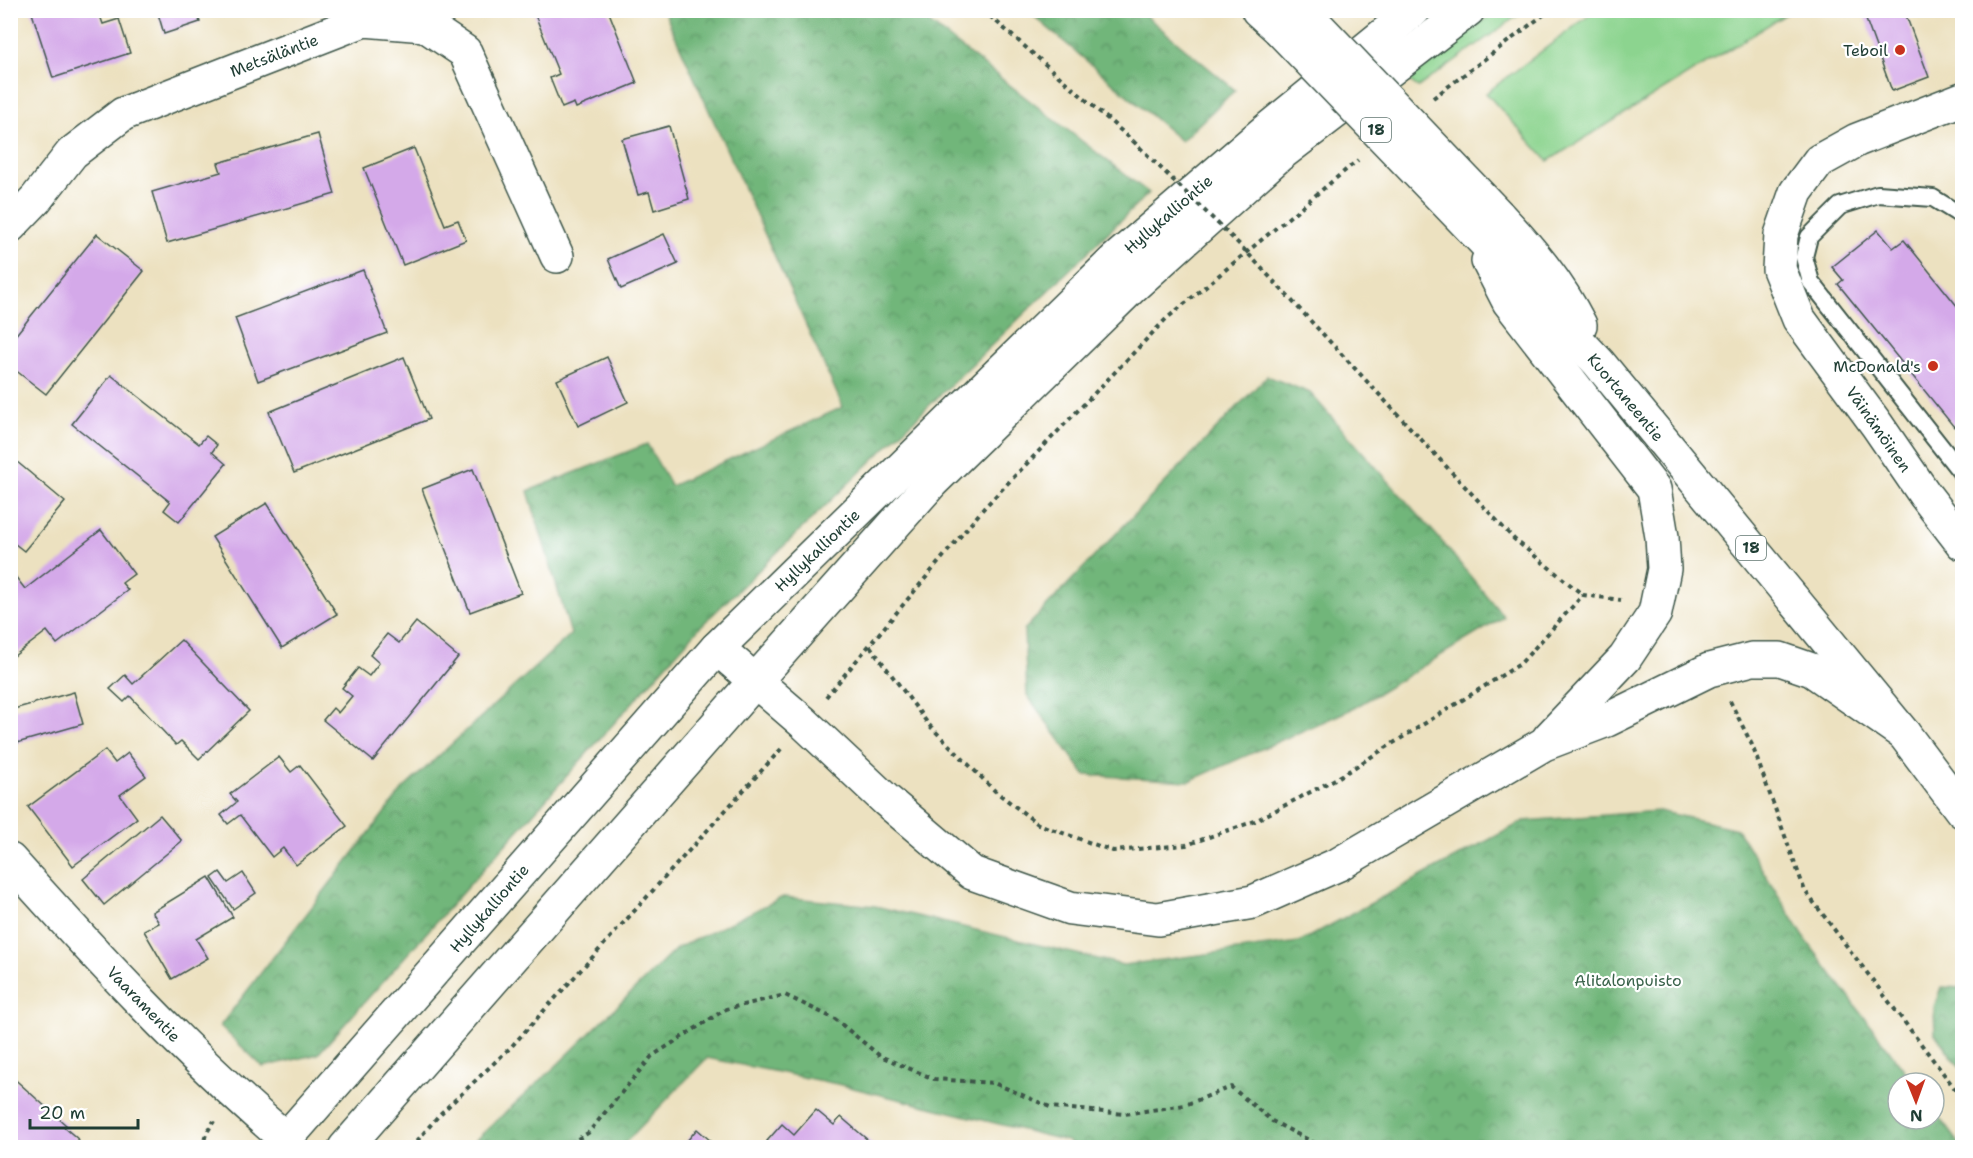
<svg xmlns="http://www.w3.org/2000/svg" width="1973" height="1158" font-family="'Shantell Sans',sans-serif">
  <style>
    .grass { fill: #8cd48f; stroke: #568862; stroke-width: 1.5 }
    .forest { fill: url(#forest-crowns); stroke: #487a57; stroke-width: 1.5 }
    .building { fill: #d4a9e9 }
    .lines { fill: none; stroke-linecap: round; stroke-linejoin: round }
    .lane-casing { stroke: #3e5649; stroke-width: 20 }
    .street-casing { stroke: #3e5649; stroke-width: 36 }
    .secondary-casing { stroke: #3e5649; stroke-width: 36 }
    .highway-casing { stroke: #3e5649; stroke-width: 36 }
    .path { stroke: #3e5649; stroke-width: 4; stroke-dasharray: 4.5 4.5; stroke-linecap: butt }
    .lane { stroke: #fff; stroke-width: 16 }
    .street { stroke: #fff; stroke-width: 33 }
    .secondary { stroke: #fff; stroke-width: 33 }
    .highway { stroke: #fff; stroke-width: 33 }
    .highway-bridge-casing { stroke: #3e5649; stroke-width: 36; stroke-linecap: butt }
    .path-bridge { stroke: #3e5649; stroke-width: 4; stroke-dasharray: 4.5 4.5; stroke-linecap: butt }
    .highway-bridge { stroke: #fff; stroke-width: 33 }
    .poi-dot { fill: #c8321e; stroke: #fff; stroke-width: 2 }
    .labels { text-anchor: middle; stroke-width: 4.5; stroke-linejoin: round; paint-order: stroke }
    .shield { fill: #fff; stroke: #627771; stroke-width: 1.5 }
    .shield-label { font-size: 15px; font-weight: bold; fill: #1f3d34 }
    .poi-label { font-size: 16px; fill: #1f3d34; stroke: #fff; text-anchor: end }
    .street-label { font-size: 16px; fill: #1f3d34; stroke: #fff }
    .park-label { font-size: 16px; fill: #3a634b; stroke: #fff }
  </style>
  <defs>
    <pattern id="forest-crowns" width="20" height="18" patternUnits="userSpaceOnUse" patternTransform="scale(1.5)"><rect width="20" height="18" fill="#71b67a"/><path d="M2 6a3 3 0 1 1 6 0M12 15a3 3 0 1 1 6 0" fill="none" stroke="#5c9565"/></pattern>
  </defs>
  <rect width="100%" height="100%" fill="#fff"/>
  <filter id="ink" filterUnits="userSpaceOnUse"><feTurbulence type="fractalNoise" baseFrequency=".0167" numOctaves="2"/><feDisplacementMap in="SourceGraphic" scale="12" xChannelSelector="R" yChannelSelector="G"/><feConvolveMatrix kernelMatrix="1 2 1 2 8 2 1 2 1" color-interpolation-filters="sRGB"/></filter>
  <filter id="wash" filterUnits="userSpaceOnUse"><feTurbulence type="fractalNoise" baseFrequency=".008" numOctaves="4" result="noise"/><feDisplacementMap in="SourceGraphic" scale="24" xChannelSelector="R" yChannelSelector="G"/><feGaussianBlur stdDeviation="1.35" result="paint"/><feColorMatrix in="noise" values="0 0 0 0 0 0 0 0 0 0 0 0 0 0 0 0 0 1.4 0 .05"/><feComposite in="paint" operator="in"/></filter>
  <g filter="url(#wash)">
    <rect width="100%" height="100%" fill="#ece1c0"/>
    <g class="grass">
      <polygon points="1496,11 1524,11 1418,87 1408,80"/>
      <polygon points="1595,11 1595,10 1791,11 1548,161 1486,93"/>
    </g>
    <g class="forest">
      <polygon points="664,11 914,11 1149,193 701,626 318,1054 263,1067 220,1026 403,789 571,634 528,491 647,444 671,486 843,407"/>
      <polygon points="1028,11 1140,11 1235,90 1181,141"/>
      <polygon points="1267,376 1310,393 1438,537 1504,617 1354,708 1189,781 1085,775 1027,695 1024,630"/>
      <polygon points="1659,811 1737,829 1806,940 1914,1083 1898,1083 1898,1119 1934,1119 1934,1109 1962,1147 1075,1147 1067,1141 837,1084 707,1058 621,1147 468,1147 557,1065 677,948 783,897 875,906 1123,965 1299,942 1524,821"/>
      <polygon points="1941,987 1962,988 1962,1070 1935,1034 1934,1007"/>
    </g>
    <g id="blocks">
      <g class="building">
        <polygon points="31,10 98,10 103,24 119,19 130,53 53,78"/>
        <polygon points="157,10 196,10 200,22 164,34"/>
        <polygon points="533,10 608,10 637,83 576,108 574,103 562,108 550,78 559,74"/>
        <polygon points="1883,10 1904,10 1929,77 1892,91 1865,17"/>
        <polygon points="669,126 689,199 654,210 649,192 638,195 622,139"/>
        <polygon points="318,134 335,194 167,243 152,192 221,172 218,163"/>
        <polygon points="414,148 445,225 458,220 466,240 403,265 364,168"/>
        <polygon points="1878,230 1893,248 1904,240 1962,312 1962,419 1954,427 1838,284 1843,280 1832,267"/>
        <polygon points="97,234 144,271 46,394 10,366 10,342"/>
        <polygon points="664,234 678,264 621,289 608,259"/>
        <polygon points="363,270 387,333 258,381 235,318"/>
        <polygon points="404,357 429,419 294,473 269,412"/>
        <polygon points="607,357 628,402 578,426 557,380"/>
        <polygon points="111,375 199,444 206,436 217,445 212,452 226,464 179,522 164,510 170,502 72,424"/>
        <polygon points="10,456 65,502 24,551 10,540"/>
        <polygon points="473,469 521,593 470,612 422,489"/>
        <polygon points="267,503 337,614 282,648 212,537"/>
        <polygon points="101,530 134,574 122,583 128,590 57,644 47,631 10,659 10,580 15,576 25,589"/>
        <polygon points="416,622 458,657 373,761 323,720 333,708 338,713 352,696 342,688 358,668 369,676 379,663 370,655 387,634 399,643"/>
        <polygon points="181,640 249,711 199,759 181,741 176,745 130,696 124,702 110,689 125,675 133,684"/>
        <polygon points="74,692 83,724 10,745 10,710"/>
        <polygon points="105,750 115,763 128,753 146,776 120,795 137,818 73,866 28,807"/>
        <polygon points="279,757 291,772 300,765 347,826 296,865 283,848 272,857 240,815 228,824 221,815 237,802 230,794"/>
        <polygon points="160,815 182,841 104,905 83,879"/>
        <polygon points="220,872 228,883 243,873 256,893 233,909 212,878"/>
        <polygon points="209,877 233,917 196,939 208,958 172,979 144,931 159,923 152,912"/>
        <polygon points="10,1075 66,1125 64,1127 79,1140 71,1148 10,1148"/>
        <polygon points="816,1110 834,1125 841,1117 877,1148 774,1148 767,1141 782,1124 794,1135"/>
        <polygon points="697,1129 719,1148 681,1148"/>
      </g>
    </g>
  </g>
  <g filter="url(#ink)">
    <use href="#blocks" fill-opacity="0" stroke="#3e5649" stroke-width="1.5"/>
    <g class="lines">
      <g class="lane-casing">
        <polyline id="lane" points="1960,471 1811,282 1804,257 1809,237 1840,206 1878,194 1933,198 1962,216"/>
      </g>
      <g class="street-casing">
        <g id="street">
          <polyline points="1962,99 1857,140 1819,161 1796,192 1781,235 1779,269 1799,319 1877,425 1925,495 1962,543"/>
          <polyline points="10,226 36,199 72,153 123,114 364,20 425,25 465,52 557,256"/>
          <path d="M10 860C98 958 186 1054 286 1139"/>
        </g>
      </g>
      <g class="secondary-casing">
        <g id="secondary">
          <polyline points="278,1148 717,648 1115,260 1263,133 1414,10"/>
          <polyline points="345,1148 755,681 932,482 1132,287 1278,156 1468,10"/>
        </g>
      </g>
      <g class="highway-casing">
        <g id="highway">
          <polyline points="1258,10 1279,29"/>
          <path d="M1498 215C1531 250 1558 282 1580 325"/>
          <polyline points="1474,231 1598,362 1904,734 1962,811"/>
          <polyline points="1488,261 1509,302 1654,489 1662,537 1664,569 1655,613 1625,658 1549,738"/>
          <polyline points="717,648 804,723 886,800 972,873 1070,908 1158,919 1253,902 1339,864 1544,744 1607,720 1709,670 1752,659 1780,659 1812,670 1904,734"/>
        </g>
      </g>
      <g class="path">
        <polyline points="983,10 1133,141"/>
        <polyline points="1433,98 1550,10"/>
        <polyline points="1347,360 1514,539 1583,595 1621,600"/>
        <polyline points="870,646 929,725 995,791 1038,824 1113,851 1186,845 1255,821 1339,777 1520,664 1583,595"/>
        <polyline points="826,697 984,508 1166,319 1358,160"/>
        <polyline points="1730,701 1752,745 1805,891 1962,1098"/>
        <polyline points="202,1148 206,1134 214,1121"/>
        <polyline points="411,1148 439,1115 511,1047 782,748"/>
        <polyline points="562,1148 588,1133 652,1056 726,1009 785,995 835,1019 880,1056 934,1079 994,1083 1050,1107 1125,1114 1185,1105 1231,1087 1272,1121 1324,1148"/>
      </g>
      <use href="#lane" class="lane"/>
      <use href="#street" class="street"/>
      <use href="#secondary" class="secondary"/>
      <use href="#highway" class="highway"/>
      <g class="highway-bridge-casing">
        <g id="highway-bridge">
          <polyline points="1302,10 1498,215"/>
          <polyline points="1279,29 1474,231"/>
        </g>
      </g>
      <polyline class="path-bridge" points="1133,141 1240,245 1347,360"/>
      <use href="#highway-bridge" class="highway-bridge"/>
    </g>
  </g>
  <g class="poi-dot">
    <circle cx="1900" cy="50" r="6"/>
    <circle cx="1933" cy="366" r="6"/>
  </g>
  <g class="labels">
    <g class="shield">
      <rect x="1361" y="118" width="30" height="24" rx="4.5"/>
      <rect x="1736" y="536" width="30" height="24" rx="4.5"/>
    </g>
    <g class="shield-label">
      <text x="1376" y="135">18</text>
      <text x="1751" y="553">18</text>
    </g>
    <g class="poi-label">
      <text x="1888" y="56">Teboil</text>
      <text x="1921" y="372">McDonald's</text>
    </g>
    <g class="street-label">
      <text transform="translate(274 55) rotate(-21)" y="6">Metsäläntie</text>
      <text transform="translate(1168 214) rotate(-41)" y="6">Hyllykalliontie</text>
      <text transform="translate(1626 397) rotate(50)" y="6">Kuortaneentie</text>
      <text transform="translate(1879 429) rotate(55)" y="6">Väinämöinen</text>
      <text transform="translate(817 550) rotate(-44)" y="6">Hyllykalliontie</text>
      <text transform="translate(489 908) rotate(-49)" y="6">Hyllykalliontie</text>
      <text transform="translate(144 1004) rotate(46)" y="6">Vaaramentie</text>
    </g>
    <g class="park-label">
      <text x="1628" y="986">Alitalonpuisto</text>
    </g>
  </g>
  <rect width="1973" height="1158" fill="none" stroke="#fff" stroke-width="36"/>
  <g transform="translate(1916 1101) rotate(179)"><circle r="28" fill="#ffffff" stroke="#a5b1ae" stroke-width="1.5"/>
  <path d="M0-4.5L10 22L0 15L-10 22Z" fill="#c8321e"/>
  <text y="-9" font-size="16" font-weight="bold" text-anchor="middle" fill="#1f3d34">N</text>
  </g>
  <path d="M30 1119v9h108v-9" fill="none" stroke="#1f3d34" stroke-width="3"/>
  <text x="39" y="1119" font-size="18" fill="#1f3d34" stroke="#ffffff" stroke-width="4.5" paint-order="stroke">20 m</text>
</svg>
